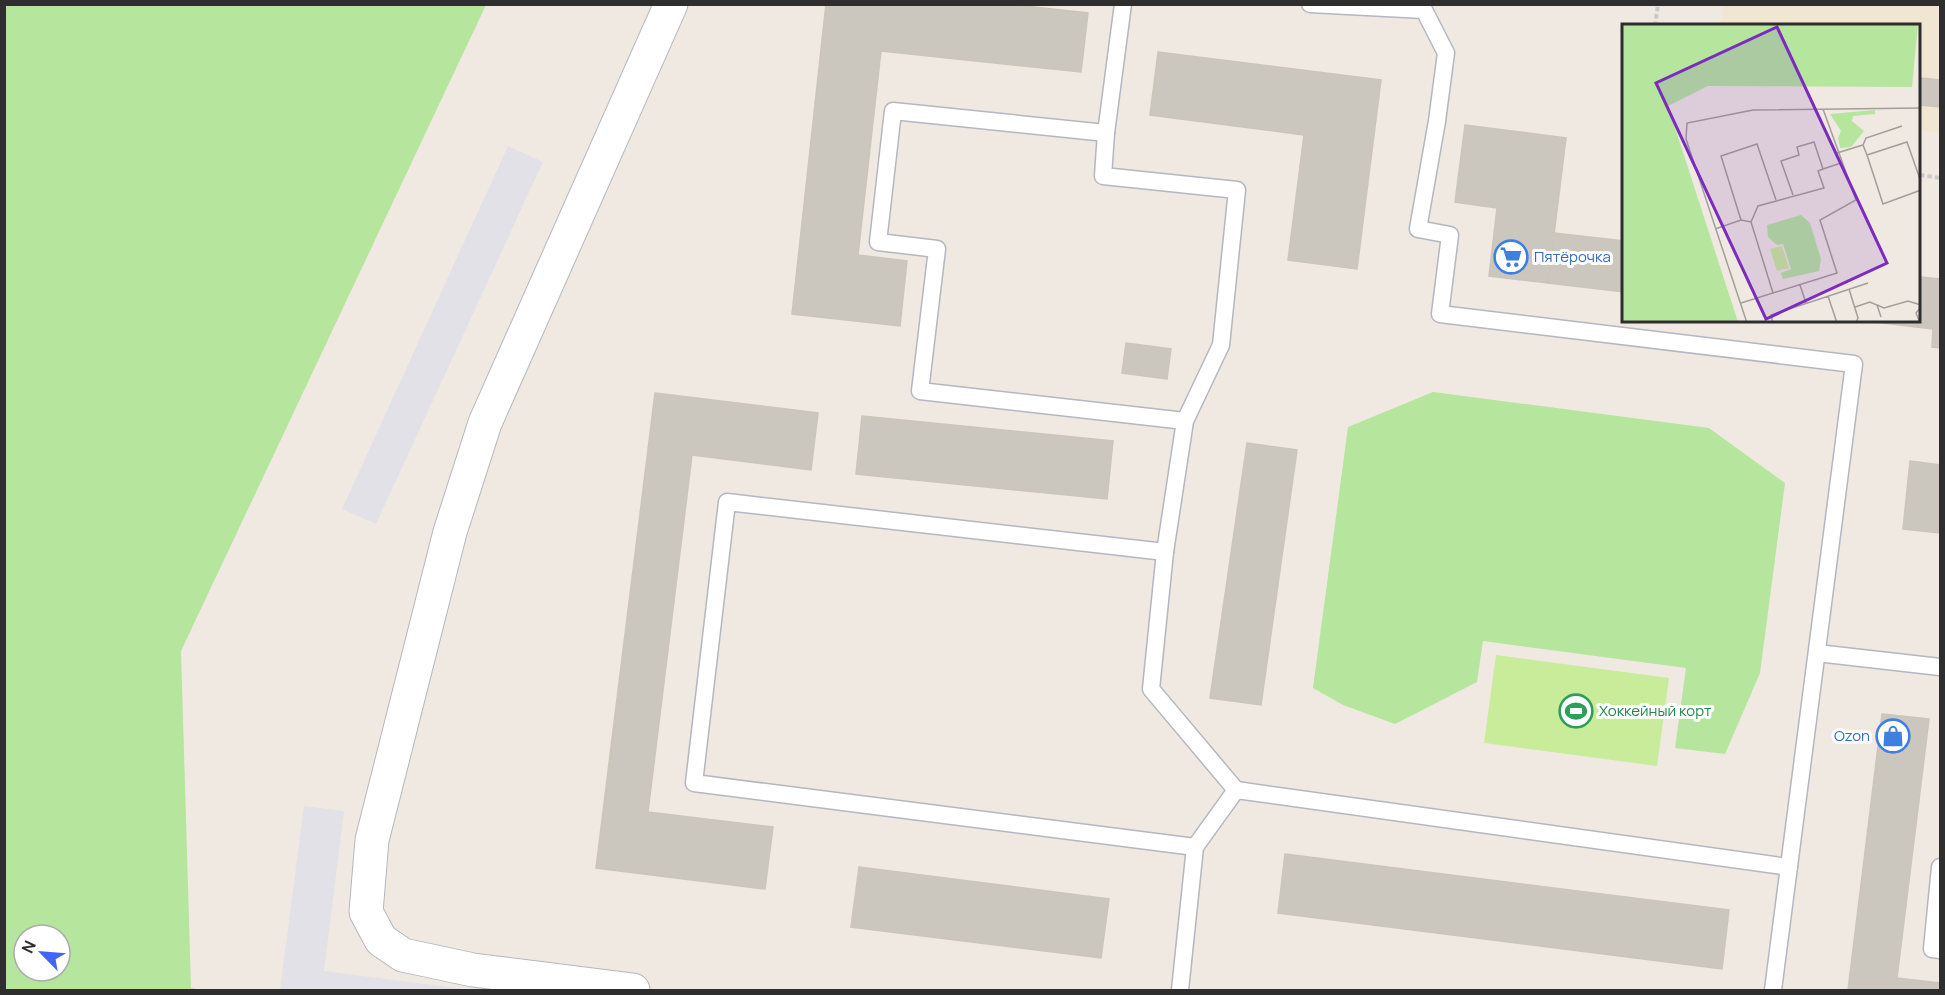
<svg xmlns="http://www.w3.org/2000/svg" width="1945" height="995" font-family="Manrope,sans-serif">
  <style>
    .industrial { fill: #e3e1e8 }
    .education { fill: #f0e6d1 }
    .green { fill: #b6e59e; fill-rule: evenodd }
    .pitch { fill: #c9ec9a }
    .building { fill: #cbc7bf; stroke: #cbc5ba; stroke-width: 1.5 }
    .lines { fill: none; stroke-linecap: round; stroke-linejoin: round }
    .lane-casing { stroke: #b4b7c1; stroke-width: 19 }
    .street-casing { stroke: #b4b7c1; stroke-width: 35 }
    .path { stroke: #c9c9c9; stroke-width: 4; stroke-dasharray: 4.5 3; stroke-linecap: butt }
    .lane { stroke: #fff; stroke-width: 16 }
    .street { stroke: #fff; stroke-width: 33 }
    .labels { text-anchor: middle; stroke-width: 6; stroke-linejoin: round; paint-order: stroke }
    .shop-label { font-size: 15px; fill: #366cbe; stroke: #fff; text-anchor: start }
    .leisure-label { font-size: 15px; fill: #27864d; stroke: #fff; text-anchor: start }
    .inset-road { fill: none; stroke: #a29e99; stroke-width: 1.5 }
    .view { fill: #7b2cbf; fill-opacity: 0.15; stroke: #7b2cbf; stroke-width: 3 }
    .inset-edge { fill: none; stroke: #2e2e2e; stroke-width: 3 }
  </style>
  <rect width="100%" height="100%" fill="#efe9e1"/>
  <g class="industrial">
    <polygon points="508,146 543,162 376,524 342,509"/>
    <polygon points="304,806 344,811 324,971 472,990 280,990"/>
  </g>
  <polygon class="education" points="1723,5 1940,5 1940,132 1920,130 1920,26 1721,26"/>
  <g class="green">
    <path d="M5 4 486 5 181 651 191 988 203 990H5ZM24 935H60V971H24Z"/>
    <polygon points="1433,392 1709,428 1785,483 1760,673 1725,754 1675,748 1686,668 1483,641 1477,682 1395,724 1343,705 1313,688 1348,427"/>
  </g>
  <polygon class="pitch" points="1496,655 1669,678 1657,766 1484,743"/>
  <g class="building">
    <polygon points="826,4 1007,4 1088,13 1081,72 881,51 858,255 907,261 900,326 792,314"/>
    <polygon points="1158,52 1381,80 1357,269 1288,260 1304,135 1150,115"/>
    <polygon points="1920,78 1940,80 1940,107 1920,105"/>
    <polygon points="1465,125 1566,138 1548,283 1489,276 1497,208 1455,202"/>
    <polygon points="1554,233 1624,241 1624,292 1548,283"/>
    <polygon points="1920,277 1940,279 1940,348 1932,347 1933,329 1866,321 1920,321"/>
    <polygon points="1126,343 1171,349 1167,379 1122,373"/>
    <polygon points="655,393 818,413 811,470 692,455 648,812 773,827 765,889 596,868"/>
    <polygon points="862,416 1113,441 1107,499 856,474"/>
    <polygon points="1247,443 1297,450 1261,705 1210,698"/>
    <polygon points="1910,461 1940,465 1940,533 1903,529"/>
    <polygon points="1882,714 1929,719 1897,978 1940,983 1940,990 1848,990"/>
    <polygon points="1285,854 1729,910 1722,969 1278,913"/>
    <polygon points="859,867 1109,899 1101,958 851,927"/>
  </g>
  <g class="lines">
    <g class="lane-casing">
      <g id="lane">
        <polyline points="1310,4 1424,10 1446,53 1437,121 1418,229 1450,235 1440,314 1854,364 1773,990"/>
        <polyline points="1106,133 1123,4"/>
        <polyline points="1165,552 727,502 694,783 1195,847"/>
        <polyline points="1817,653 1940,667"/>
        <polyline points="1236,790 1789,867"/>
        <polyline points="1940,867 1932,949 1940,950"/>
        <polyline points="1180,990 1195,847 1236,790 1151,689 1165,552 1185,421 1221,345 1237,190 1103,176 1106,133 893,111 878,242 937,249 920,391 1185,421"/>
      </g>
    </g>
    <g class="street-casing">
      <polyline id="street" points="633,990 473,970 403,955 381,940 366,912 372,840 450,532 485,423 671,4"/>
    </g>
    <g class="path">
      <polyline points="1655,26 1658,4"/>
      <polyline points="1920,175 1940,178"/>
    </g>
    <use href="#lane" class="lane"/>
    <use href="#street" class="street"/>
  </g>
  <defs>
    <g id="supermarket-ring" transform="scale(1.725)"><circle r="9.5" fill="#fff" stroke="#3f7fe0" stroke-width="1.5"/><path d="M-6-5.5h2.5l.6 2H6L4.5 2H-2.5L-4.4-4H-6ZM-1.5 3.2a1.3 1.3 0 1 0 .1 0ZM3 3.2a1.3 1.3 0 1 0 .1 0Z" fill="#3f7fe0"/></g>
    <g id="stadium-ring" transform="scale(1.725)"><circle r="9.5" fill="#fff" stroke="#2e9e5b" stroke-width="1.5"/><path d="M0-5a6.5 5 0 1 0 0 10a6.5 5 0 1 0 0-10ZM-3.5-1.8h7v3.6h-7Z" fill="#2e9e5b"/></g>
    <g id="shop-ring" transform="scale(1.725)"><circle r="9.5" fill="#fff" stroke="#3f7fe0" stroke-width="1.5"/><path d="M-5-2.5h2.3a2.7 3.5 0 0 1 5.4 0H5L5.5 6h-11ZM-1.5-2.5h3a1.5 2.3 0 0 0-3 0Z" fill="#3f7fe0"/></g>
  </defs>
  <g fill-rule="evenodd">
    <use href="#supermarket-ring" x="1511" y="257"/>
    <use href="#stadium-ring" x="1576" y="711"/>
    <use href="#shop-ring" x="1893" y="736"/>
  </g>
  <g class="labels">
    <g class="shop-label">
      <text x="1534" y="262">Пятёрочка</text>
      <text x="1870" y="741" text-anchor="end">Ozon</text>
    </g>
    <g class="leisure-label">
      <text x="1599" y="716">Хоккейный корт</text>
    </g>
  </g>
  <g transform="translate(1622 24)">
    <rect width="298" height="298" fill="#efe9e1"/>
    <path d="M0 0H296L290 63 86 62 46 82 116 298H0ZM253 86V90L231 92 230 97 242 107 229 123 218 124 216 114 219 107 208 90ZM179 191 188 199 199 235 197 247 161 255 159 249 169 245 161 220 155 221 146 213 145 201Z" fill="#b6e59e"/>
    <path d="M160 222 167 244 155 247 148 225Z" fill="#c9ec9a"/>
    <path class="inset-road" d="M241 121 244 114 280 102M215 129 241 121 245 131 285 118 299 158M245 131 261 180 299 166M201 145 219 139M119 196 99 132 135 120 154 176M129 198 151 269M93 205 119 196 129 198 136 182 202 164 196 147 201 145 192 118 175 123 177 131 159 137 171 171M178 261 184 279M227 265 236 294 234 299M206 272 215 299M119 279 215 249 198 196 234 176 201 85M255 281 262 284 286 277 299 281M233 283 248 278 255 281 259 293M125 299 64 115 65 99 131 86 299 84M151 299 149 291 246 259M298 299 294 289 299 283"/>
    <path class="view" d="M155 3 265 239 144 295 34 59Z"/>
    <rect width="298" height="298" class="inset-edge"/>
  </g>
  <rect width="1945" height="995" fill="none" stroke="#2e2e2e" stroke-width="12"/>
  <g transform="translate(42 953) rotate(295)"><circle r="28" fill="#ffffff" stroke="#ababab" stroke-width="1.5"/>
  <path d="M0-4.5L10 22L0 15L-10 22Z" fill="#4264fb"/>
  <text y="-9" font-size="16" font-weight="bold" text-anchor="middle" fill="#2e2e2e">N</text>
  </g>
</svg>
